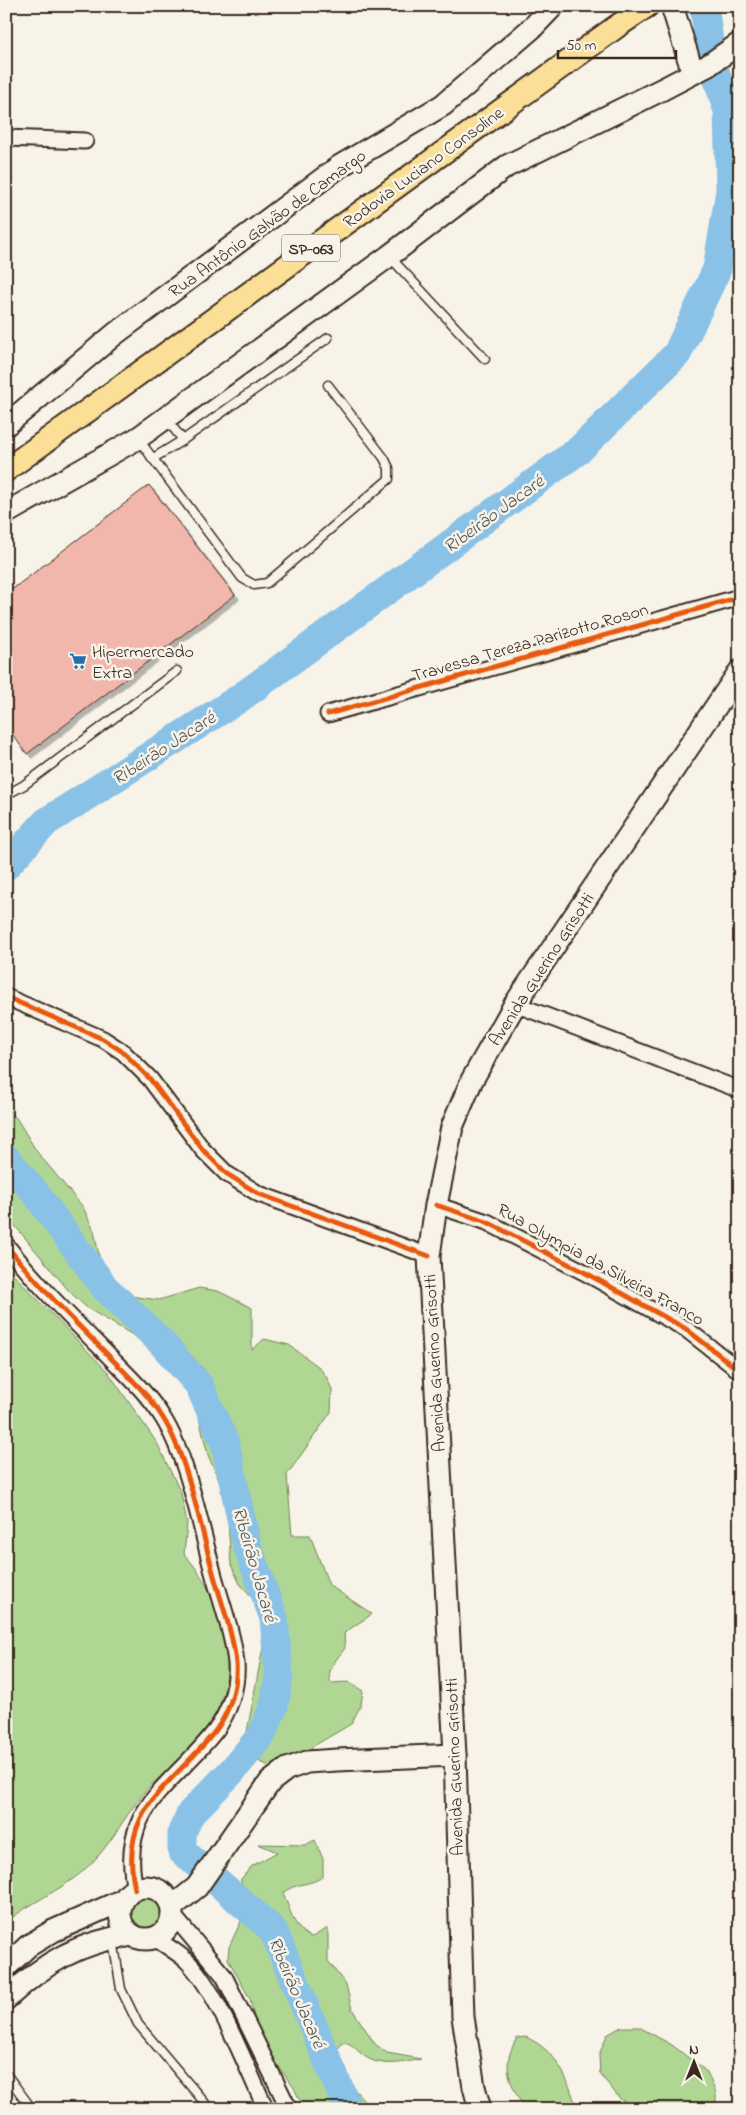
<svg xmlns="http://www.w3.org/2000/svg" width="746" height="2115" font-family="'Indie Flower',sans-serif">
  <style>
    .green { fill: #afd793; stroke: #758058 }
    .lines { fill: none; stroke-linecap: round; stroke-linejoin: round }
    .river { stroke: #89c1e7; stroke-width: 29 }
    .building { fill: #f1b7ac; stroke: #3b2a1e; filter: url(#shadow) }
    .lane-casing { stroke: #3b2a1e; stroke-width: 11 }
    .street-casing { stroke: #3b2a1e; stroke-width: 19 }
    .secondary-casing { stroke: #3b2a1e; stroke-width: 25 }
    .primary-casing { stroke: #3b2a1e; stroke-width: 26 }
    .lane { stroke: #f7f3e8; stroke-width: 8 }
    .street { stroke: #f7f3e8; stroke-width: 15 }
    .secondary { stroke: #f7f3e8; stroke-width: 21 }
    .primary { stroke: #fbdf96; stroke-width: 22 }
    .cycleway-casing { stroke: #f7f3e8; stroke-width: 8 }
    .cycleway { stroke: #e8590c; stroke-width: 5 }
    .labels { text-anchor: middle; stroke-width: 5; stroke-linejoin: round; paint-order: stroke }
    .shield { fill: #f7f3e8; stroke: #73665b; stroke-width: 1 }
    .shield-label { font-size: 16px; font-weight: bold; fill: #3b2a1e }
    .street-label { font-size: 18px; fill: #3b2a1e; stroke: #f7f3e8 }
    .poi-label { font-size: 18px; fill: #3b2a1e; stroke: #f7f3e8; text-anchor: start }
    .water-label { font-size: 19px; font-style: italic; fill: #52575a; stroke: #f7f3e8 }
  </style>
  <defs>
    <filter id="shadow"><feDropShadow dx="4.5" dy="4.5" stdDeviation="0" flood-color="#0004"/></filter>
  </defs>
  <rect width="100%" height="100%" fill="#f7f3e8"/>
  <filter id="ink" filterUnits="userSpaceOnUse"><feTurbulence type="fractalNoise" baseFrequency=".02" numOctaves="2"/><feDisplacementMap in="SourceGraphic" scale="10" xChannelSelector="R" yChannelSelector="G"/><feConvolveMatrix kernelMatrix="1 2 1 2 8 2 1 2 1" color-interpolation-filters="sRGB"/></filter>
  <g filter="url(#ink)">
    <g class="green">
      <path d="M6 1107 17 1119 37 1152 83 1207 94 1231 101 1265 112 1283 130 1296 159 1300 199 1288 218 1291 252 1308V1350L264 1339 289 1345 319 1367 327 1378 332 1390 331 1412 287 1475 292 1535H310L329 1585 372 1614 344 1633 345 1648C338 1658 325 1670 331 1683L348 1682 363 1691 361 1705 351 1724 285 1763 267 1765 251 1758 246 1748V1737L263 1647 261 1619 254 1599 240 1584 231 1565 227 1508 220 1483 208 1455 196 1406 175 1373 160 1356 136 1337 87 1308 69 1291 6 1215Z"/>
      <path d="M6 1267 108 1372 157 1443 181 1493 187 1523 184 1554C221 1593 244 1670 212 1719 201 1736 184 1753 170 1768 162 1777 150 1784 143 1794 121 1821 110 1848 82 1872 59 1891 30 1903 6 1922Z"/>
      <path d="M315 1840 323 1859V1876C312 1886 295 1882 283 1893 290 1908 294 1932 312 1937L328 1928V1961L346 1985 352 2009 375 2044 387 2053 421 2059C403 2063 379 2068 363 2055 356 2050 353 2044 344 2042L336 2050 347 2081 372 2109H304L294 2088 269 2053 257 2029 250 1999 228 1959 229 1947 241 1921V1879L252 1866 277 1852 258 1844 305 1845Z"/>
      <circle cx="147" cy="1914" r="16"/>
      <polygon points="621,2027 639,2027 672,2045 707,2072 716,2093 716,2109 646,2109 621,2100 600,2074 599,2055 607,2035"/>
      <path d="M526 2037C558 2052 567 2077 577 2109H524C510 2081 500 2067 517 2038Z"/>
    </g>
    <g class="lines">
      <g class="river">
        <polyline points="6,866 46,822 240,698 579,450 677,354 717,269 730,191 728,111 712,62 704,6"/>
        <polyline points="6,1158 36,1194 105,1288 161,1342 199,1385 225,1443 247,1546 274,1618 279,1675 274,1706 261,1736 232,1771 191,1813 182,1832 182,1851 273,1930 348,2109"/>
      </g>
    </g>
    <polygon class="building" points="149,485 235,595 27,754 6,726 6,594"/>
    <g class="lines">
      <g class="lane-casing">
        <g id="lane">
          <polyline points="389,256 485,359"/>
          <polyline points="167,420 183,440"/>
          <polyline points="139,440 242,578 254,585 267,583 389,479 389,468 384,458 328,385"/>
          <polyline points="152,459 183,440 328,338"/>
          <polyline points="6,795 24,785 177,671"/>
          <polyline points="113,1940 121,1989 138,2024 210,2109"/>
          <polyline points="6,2074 32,2109"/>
        </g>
      </g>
      <g class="street-casing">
        <g id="street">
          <polyline points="6,138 85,141"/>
          <polyline points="328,714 740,597"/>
          <polyline points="6,997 103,1039 123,1052 150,1079 203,1150 227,1174 259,1194 429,1256"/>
          <polyline points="515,1004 740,1090"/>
          <polyline points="436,1205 487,1222 584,1272 686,1329 740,1371"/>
          <path d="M6 1245C36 1283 69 1316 103 1350 124 1372 147 1392 163 1418 188 1458 201 1529 214 1576 222 1604 233 1634 236 1663 238 1687 229 1712 216 1730 173 1786 117 1807 135 1889"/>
          <polyline points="172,1914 224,1976 289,2109"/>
          <path d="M155 1938C165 1945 177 1952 186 1960 218 1991 246 2067 266 2109"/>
        </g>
      </g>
      <g class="secondary-casing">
        <g id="secondary">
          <polyline points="672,6 693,73"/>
          <polyline points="6,425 115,334 340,166 443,105 532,28 553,6"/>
          <polyline points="6,513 138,438 389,256 507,166 663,89 707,66 740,43"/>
          <circle cx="146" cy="1913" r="26"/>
          <polyline points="172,1907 197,1887 270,1782 287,1769 307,1762 337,1760 455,1755"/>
          <polyline points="6,1967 28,1946 53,1931 123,1900"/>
          <path d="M6 1999C44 1963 79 1942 132 1935"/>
          <polyline points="480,2109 474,2087 463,2017 455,1755 429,1256 436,1205 452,1127 472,1080 515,1004 740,671"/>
        </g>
      </g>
      <g class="primary-casing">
        <polyline id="primary" points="6,470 616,27 647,6"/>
      </g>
      <use href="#lane" class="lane"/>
      <use href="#street" class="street"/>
      <use href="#secondary" class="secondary"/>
      <use href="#primary" class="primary"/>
      <g class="cycleway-casing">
        <g id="cycleway">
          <polyline points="328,714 740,597"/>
          <polyline points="6,997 103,1039 123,1052 150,1079 203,1150 227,1174 259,1194 429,1256"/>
          <polyline points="436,1205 487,1222 584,1272 686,1329 740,1371"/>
          <path d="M6 1245C36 1283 69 1316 103 1350 124 1372 147 1392 163 1418 188 1458 201 1529 214 1576 222 1604 233 1634 236 1663 238 1687 229 1712 216 1730 173 1786 117 1807 135 1889"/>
        </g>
      </g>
      <use href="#cycleway" class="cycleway"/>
    </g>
  </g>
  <defs>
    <g id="supermarket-bare" transform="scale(1.35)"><path d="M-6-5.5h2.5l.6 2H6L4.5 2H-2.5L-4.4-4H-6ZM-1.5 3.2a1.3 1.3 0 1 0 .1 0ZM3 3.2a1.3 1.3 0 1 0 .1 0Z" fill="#1f6fb2" stroke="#f7f3e8" stroke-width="2.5" paint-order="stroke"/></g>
  </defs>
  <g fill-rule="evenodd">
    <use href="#supermarket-bare" x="78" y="661"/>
  </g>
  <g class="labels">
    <rect class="shield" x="282" y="234.5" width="58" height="27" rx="4"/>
    <g class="shield-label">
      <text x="311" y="254">SP-063</text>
    </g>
    <g class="street-label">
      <text transform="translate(423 167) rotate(-36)" y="6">Rodovia Luciano Consoline</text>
      <text transform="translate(267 223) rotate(-36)" y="6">Rua Antônio Galvão de Camargo</text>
      <text transform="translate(530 642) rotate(-16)" y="6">Travessa Tereza Parizotto Roson</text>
      <text transform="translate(541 969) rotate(-57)" y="6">Avenida Guerino Grisotti</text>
      <text transform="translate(601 1264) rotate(29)" y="6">Rua Olympia da Silveira Franco</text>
      <text transform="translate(434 1363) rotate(-93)" y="6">Avenida Guerino Grisotti</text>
      <text transform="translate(454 1767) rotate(-92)" y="6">Avenida Guerino Grisotti</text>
    </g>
    <g class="poi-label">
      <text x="92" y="657">Hipermercado<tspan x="92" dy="21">Extra</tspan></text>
    </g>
    <g class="water-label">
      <text transform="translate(493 513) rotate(-36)" y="7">Ribeirão Jacaré</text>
      <text transform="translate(163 747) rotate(-33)" y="7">Ribeirão Jacaré</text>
      <text transform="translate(256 1564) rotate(74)" y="7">Ribeirão Jacaré</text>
      <text transform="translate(298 1992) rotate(67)" y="7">Ribeirão Jacaré</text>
    </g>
  </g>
  <rect width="746" height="2115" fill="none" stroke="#f7f3e8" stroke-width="25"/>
  <rect x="12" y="12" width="721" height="2090" fill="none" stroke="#3b2a1e" stroke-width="2" filter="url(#ink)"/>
  <g transform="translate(694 2062)" stroke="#f7f3e8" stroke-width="4" paint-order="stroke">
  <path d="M0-4L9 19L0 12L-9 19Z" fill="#3b2a1e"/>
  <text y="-8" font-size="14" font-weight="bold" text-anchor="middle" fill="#3b2a1e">N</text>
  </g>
  <path d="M558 50v8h118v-8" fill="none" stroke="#3b2a1e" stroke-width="2.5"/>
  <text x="566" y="50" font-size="15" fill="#3b2a1e" stroke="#f7f3e8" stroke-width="4" paint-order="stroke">50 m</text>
</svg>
